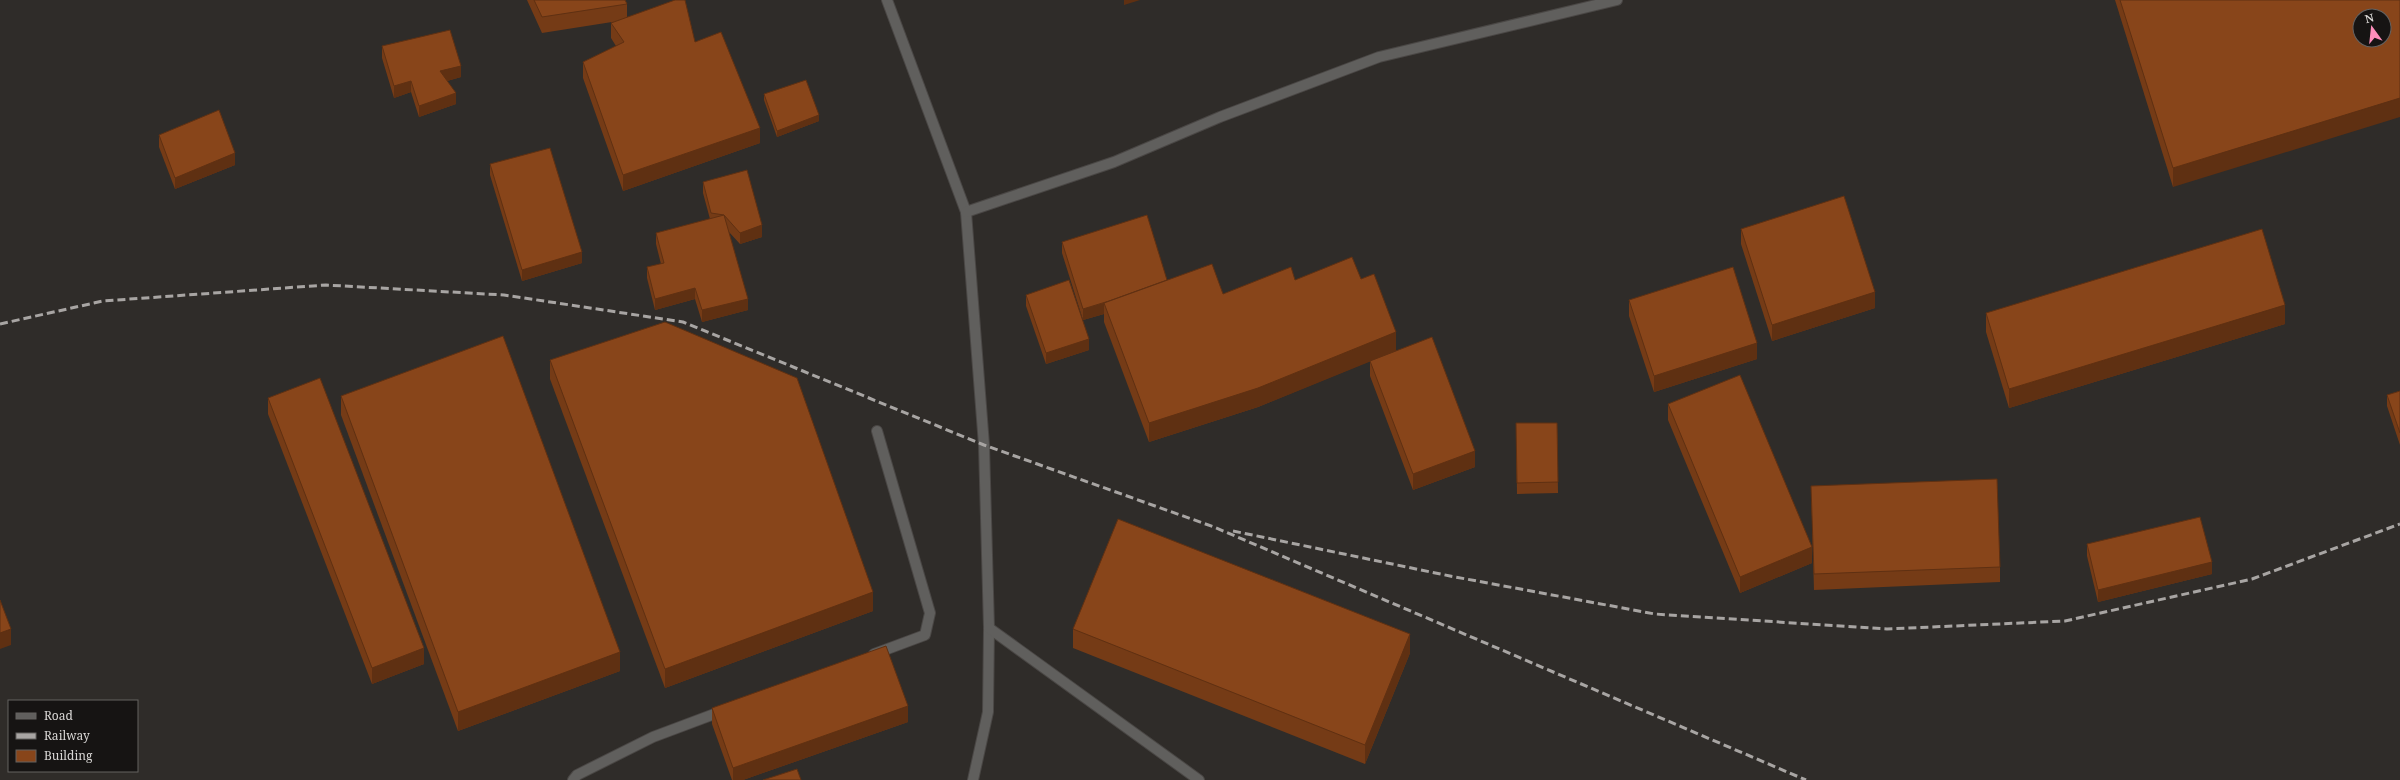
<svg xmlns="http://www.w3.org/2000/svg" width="2400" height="780" font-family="'Noto Serif',serif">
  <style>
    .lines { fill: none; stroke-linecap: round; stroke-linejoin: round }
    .minor-casing { stroke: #4a4745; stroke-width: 12 }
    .minor { stroke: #605f5d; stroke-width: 10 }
    .rail { stroke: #a8a5a3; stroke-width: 3; stroke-dasharray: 8 4; stroke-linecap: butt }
    .wall { fill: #753b16 }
    .shaded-wall { fill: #5f3012 }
    .building { fill: #88451a; stroke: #5f3012; fill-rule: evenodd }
  </style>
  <rect width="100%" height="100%" fill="#2f2c29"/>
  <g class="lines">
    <g class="minor-casing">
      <g id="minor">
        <polyline points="887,0 966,212 984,445 989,628 988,712 973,780"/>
        <polyline points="966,212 1114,162 1220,117 1379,57 1617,0"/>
        <polyline points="989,628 1199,780"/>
        <polyline points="874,654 925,635 930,613 877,431"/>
        <polyline points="573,780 577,775 653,737 725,710"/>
      </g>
    </g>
    <use href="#minor" class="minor"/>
    <g class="rail">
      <polyline points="0,324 103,301 326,285 504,295 683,322 984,445 1214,527 1806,780"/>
      <polyline points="1233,531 1450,576 1655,614 1887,629 2065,621 2252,579 2400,524"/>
    </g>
  </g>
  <g class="wall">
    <polygon points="527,0 625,0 627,4 627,17 695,42 760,143 623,191 583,78 583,62 616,46 611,38 611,23 612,22 542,33"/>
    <polygon points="2115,0 2400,0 2173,187"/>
    <polygon points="382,46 461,77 447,81 456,104 419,117 411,92 394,98 382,58"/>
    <polygon points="764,94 819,121 777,137 764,100"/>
    <polygon points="159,135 235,165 175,189 159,147"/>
    <polygon points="490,164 582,263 522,281 490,175"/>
    <polygon points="703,182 762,237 740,244 729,232 748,310 702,322 695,299 655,310 647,278 647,267 661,264 656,244 656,233 710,219 703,193"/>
    <polygon points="1741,229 1875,308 1772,341 1741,244"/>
    <polygon points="1062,242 1167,280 1223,294 1295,280 1361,279 1396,351 1380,357 1475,467 1413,490 1370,376 1370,361 1258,407 1149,442 1104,322 1104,314 1083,320 1062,253"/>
    <polygon points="1026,295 1089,350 1046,364 1026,306"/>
    <polygon points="1629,300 1757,359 1654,392 1629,316"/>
    <polygon points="1986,313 2285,324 2009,408 1986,332"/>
    <polygon points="550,360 873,611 665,688 550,379"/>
    <polygon points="2400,391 2400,445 2387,406 2387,395"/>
    <polygon points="341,396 620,671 458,731 341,415"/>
    <polygon points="268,398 424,664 372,684 268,414"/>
    <polygon points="1668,404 1812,563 1740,593 1668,420"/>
    <polygon points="1516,423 1557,423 1558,493 1517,494"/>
    <polygon points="1811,486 2000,567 2000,582 1814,590"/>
    <polygon points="2087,544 2212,574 2098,602 2087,556"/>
    <polygon points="1073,629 1410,653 1365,764 1073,648"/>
    <polygon points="712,708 908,722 743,780 732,780 712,724"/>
  </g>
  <g class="shaded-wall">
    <polygon points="1124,0 1140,0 1124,5"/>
    <polygon points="461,66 461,77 440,83 440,71"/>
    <polygon points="411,81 411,92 394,98 394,86"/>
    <polygon points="456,93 456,104 419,117 419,106"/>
    <polygon points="2400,98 2400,117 2173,187 2173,168"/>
    <polygon points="819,115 819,121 777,137 777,131"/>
    <polygon points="760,128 760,143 623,191 623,175"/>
    <polygon points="235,153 235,165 175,189 175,178"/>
    <polygon points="762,225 762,237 740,244 740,233"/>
    <polygon points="582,252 582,263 522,281 522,270"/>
    <polygon points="695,288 695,299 655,310 655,299"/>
    <polygon points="1875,292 1875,308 1772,341 1772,325"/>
    <polygon points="748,299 748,310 702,322 702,310"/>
    <polygon points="1104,303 1104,314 1083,320 1083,309"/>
    <polygon points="2285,305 2285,324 2009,408 2009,389"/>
    <polygon points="1396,332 1396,351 1258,407 1149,442 1149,423"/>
    <polygon points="1089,339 1089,350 1046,364 1046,353"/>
    <polygon points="1757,343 1757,359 1654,392 1654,376"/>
    <polygon points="1475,451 1475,467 1413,490 1413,474"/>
    <polygon points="1812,547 1812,563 1740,593 1740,577"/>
    <polygon points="2212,562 2212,574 2098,602 2098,590"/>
    <polygon points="873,592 873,611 665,688 665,669"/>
    <polygon points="11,629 11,645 0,649 0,633"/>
    <polygon points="1410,634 1410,653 1365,764 1365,745"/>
    <polygon points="424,648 424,664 372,684 372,668"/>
    <polygon points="620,652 620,671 458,731 458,712"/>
    <polygon points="908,706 908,722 743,780 733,780 733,768"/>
  </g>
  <g class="building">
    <polygon points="534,0 625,0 627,4 542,17"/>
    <polygon points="675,0 685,0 695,42 721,32 760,128 623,175 583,62 624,42 611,23"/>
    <path d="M2120 0H2400V98L2173 168ZM2360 16H2384V40H2360Z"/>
    <polygon points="450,30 461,66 440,71 456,93 419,106 411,81 394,86 382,46"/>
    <polygon points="806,80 819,115 777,131 764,94"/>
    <polygon points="219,110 235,153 175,178 159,135"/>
    <polygon points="550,148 582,252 522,270 490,164"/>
    <polygon points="747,170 762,225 740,233 724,215 711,213 703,182"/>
    <polygon points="1844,196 1875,292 1772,325 1741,229"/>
    <polygon points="724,215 748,299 702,310 695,288 655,299 647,267 664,263 656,233"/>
    <polygon points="1147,215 1167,280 1109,301 1083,309 1062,242"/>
    <polygon points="2262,229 2285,305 2009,389 1986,313"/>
    <polygon points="1352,257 1361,279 1374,274 1396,332 1258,388 1149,423 1104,303 1212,264 1223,294 1291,267 1295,280"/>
    <polygon points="1733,267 1757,343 1654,376 1629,300"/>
    <polygon points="1069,280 1089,339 1046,353 1026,295"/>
    <polygon points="665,322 797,378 873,592 665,669 550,360"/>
    <polygon points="503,336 620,652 458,712 341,396"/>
    <polygon points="1432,337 1475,451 1413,474 1370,361"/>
    <polygon points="1740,375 1812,547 1740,577 1668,404"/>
    <polygon points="320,378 424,648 372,668 268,398"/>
    <polygon points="2400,391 2400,433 2387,395"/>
    <polygon points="1516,423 1557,423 1558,482 1517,483"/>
    <polygon points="1997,479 2000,567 1814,574 1811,486"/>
    <polygon points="2200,517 2212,562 2098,590 2087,544"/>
    <polygon points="1118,519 1410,634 1365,745 1073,629"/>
    <polygon points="0,600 11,629 0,633"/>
    <polygon points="886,646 908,706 733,768 712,708"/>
    <polygon points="797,769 801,780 763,780"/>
  </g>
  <rect x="8" y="700" width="130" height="72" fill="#161413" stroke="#646261"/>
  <rect x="16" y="713" width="20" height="6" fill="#605f5d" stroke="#646261"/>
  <text x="44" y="720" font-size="12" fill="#d9d7d5">Road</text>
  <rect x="16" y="733" width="20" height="6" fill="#a8a5a3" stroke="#646261"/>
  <text x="44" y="740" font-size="12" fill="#d9d7d5">Railway</text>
  <rect x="16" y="750" width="20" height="12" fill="#88451a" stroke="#646261"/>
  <text x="44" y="760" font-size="12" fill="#d9d7d5">Building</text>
  <g transform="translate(2372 28) rotate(345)"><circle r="19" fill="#161413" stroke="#646261"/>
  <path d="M0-3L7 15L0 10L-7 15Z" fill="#fe8ebb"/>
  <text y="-6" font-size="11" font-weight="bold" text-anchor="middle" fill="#d9d7d5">N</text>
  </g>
</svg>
